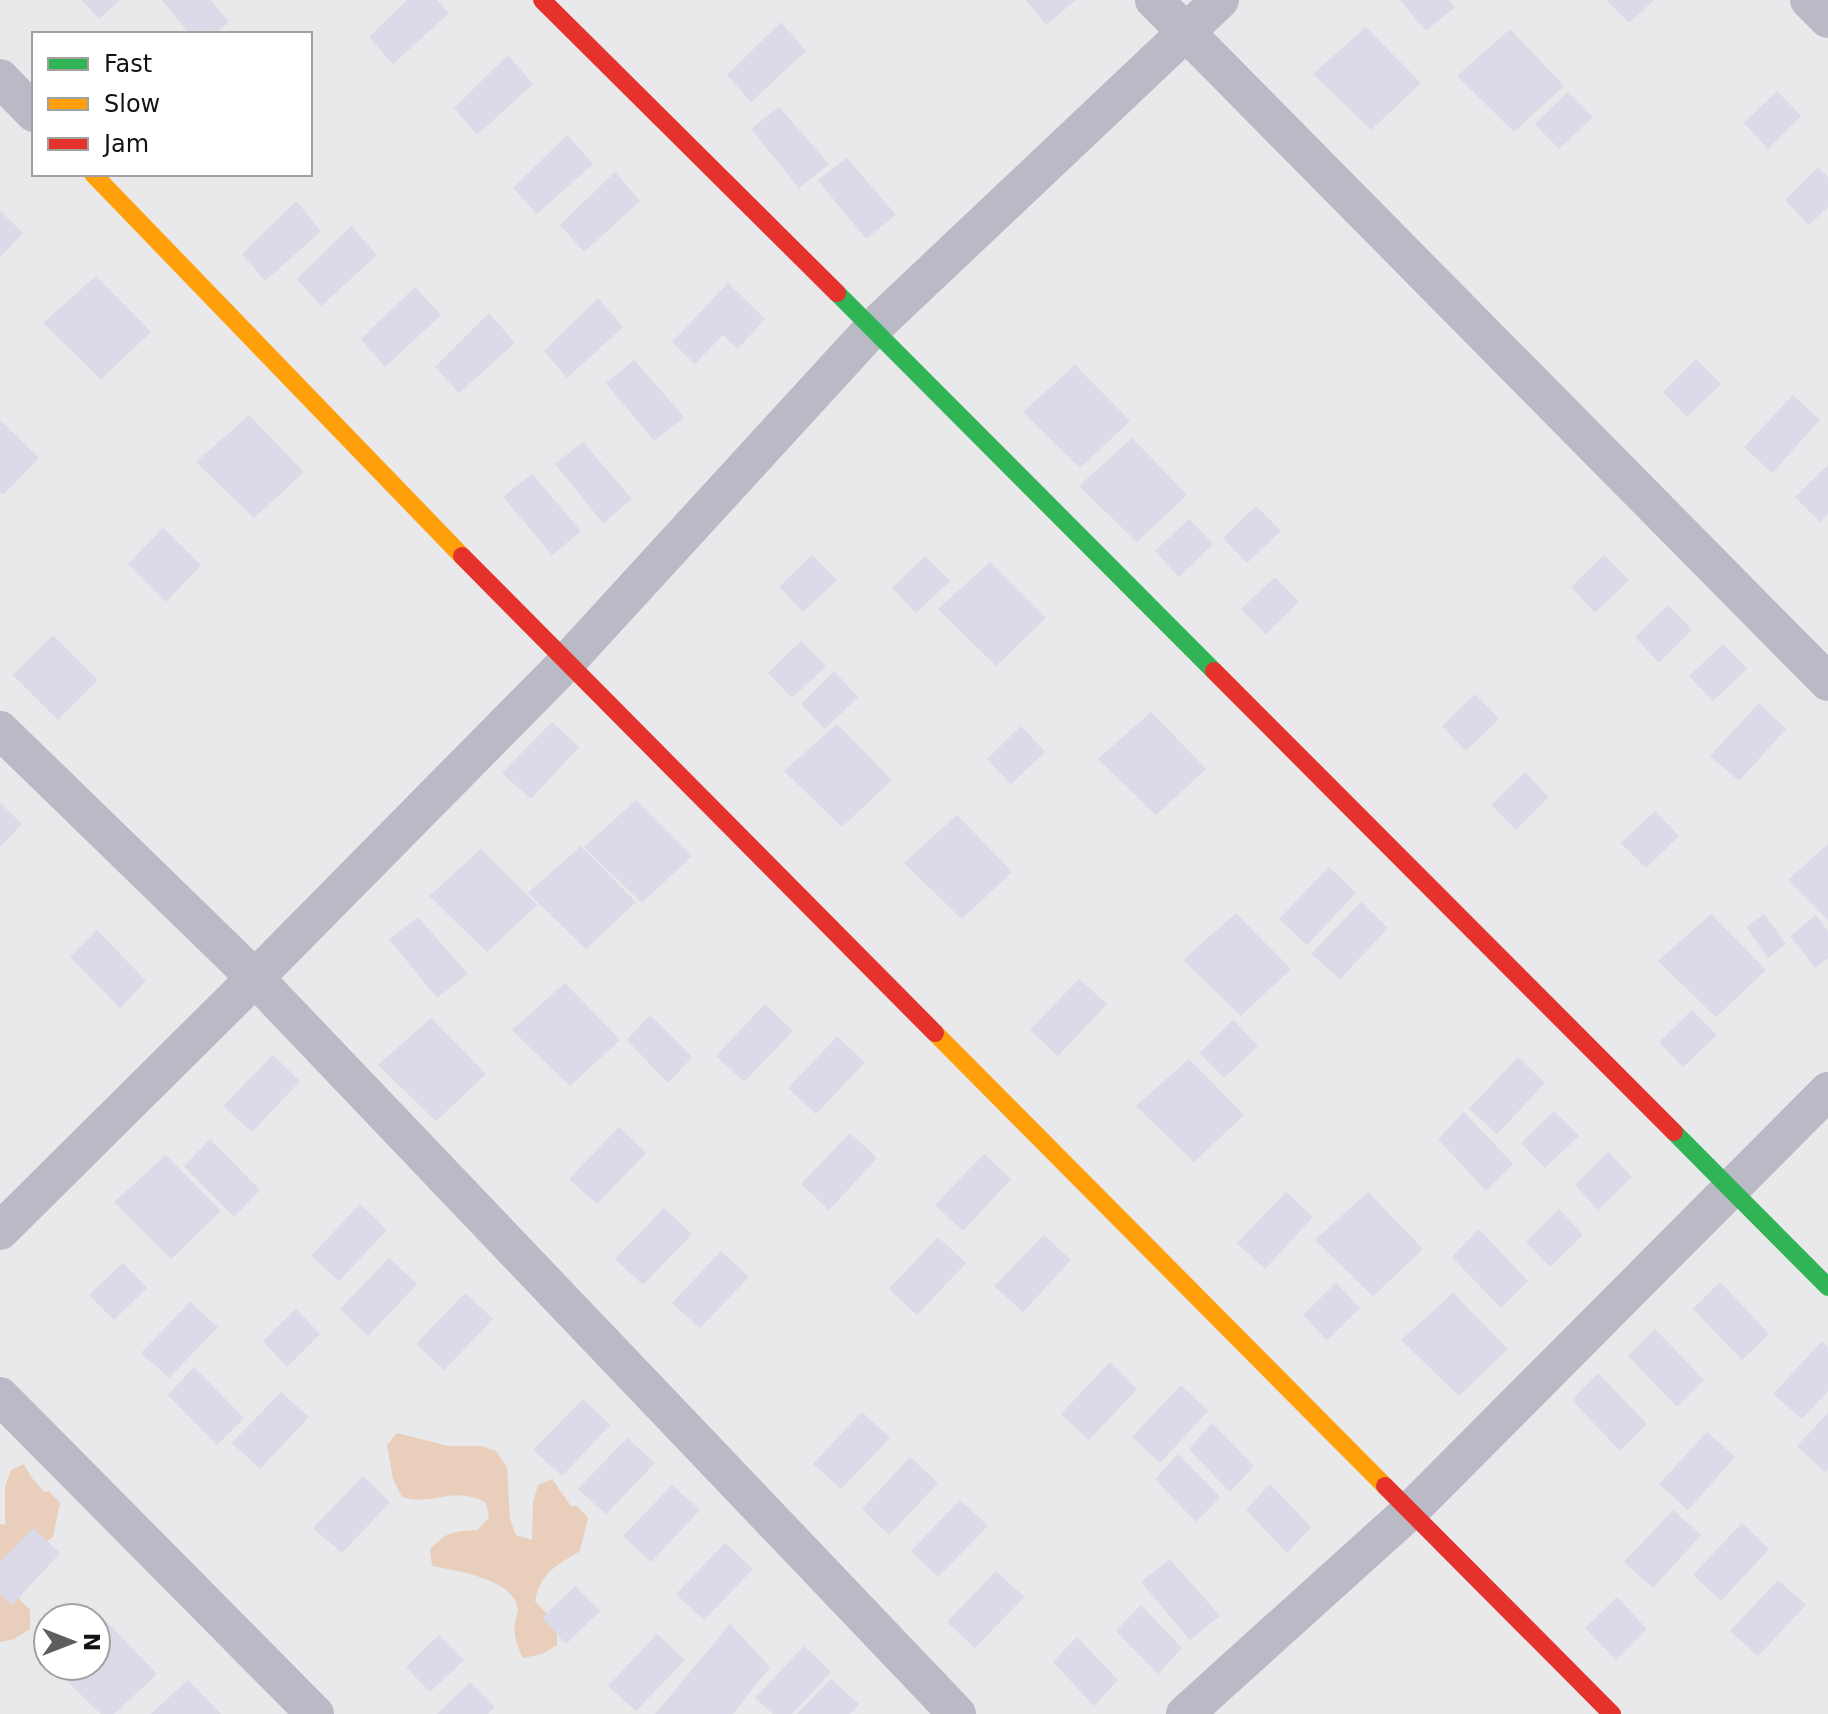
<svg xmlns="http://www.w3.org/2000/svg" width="1828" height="1714" font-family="'DejaVu Sans',sans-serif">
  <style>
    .green { fill: #e8cebb }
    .building { fill: #dadae8 }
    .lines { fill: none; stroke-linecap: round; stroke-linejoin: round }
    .street { stroke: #b9bac6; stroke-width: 38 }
    .fast { stroke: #30b455; stroke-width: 18 }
    .slow { stroke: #ff9f0a; stroke-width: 18 }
    .jam { stroke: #e5322d; stroke-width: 18 }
  </style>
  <rect width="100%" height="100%" fill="#e9e9eb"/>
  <g class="green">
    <path d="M397 1433 448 1446H481L496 1451 507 1467 510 1519 516 1535 532 1540 533 1502 538 1485 552 1479 571 1506H577L588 1518 580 1551C556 1566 541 1572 535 1601L557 1625V1645L542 1654 523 1658C517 1646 513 1635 515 1622 516 1620 518 1611 518 1609 513 1578 456 1571 432 1566L430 1550C445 1532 454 1531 477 1530L489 1518 486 1503C455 1484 432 1507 402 1497L393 1479 387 1445Z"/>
    <polygon points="24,1464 32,1478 44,1492 49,1491 60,1503 53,1537 22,1556 7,1586 30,1610 30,1629 14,1639 0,1642 0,1524 5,1525 5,1487 11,1470"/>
  </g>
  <g class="building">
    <polygon points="82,0 120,0 99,19"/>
    <polygon points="162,0 211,0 229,22 214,34 190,34"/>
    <polygon points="407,0 437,0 449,13 393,64 369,37"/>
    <polygon points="1026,0 1076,0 1046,25"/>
    <polygon points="1400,0 1449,0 1455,7 1426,31"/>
    <polygon points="1606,0 1654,0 1629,23"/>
    <polygon points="781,22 806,51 751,102 727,75"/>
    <polygon points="1366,27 1421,83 1371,130 1313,74"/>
    <polygon points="1510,29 1564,86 1514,132 1457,76"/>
    <polygon points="508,55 533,84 477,135 454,108"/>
    <polygon points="1777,91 1801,116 1768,149 1744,123"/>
    <polygon points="1568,92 1593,117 1559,149 1535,124"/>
    <polygon points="779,107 829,164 799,188 751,129"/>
    <polygon points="567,135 593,164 537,214 513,188"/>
    <polygon points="847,158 896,215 866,239 818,180"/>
    <polygon points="1818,167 1828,177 1828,207 1809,225 1785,200"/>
    <polygon points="615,172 640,201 584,252 560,225"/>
    <polygon points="296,201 321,231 265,281 242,254"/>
    <polygon points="0,211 23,233 0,257"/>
    <polygon points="351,226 377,255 321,306 297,279"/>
    <polygon points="96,276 151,332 101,379 43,323"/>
    <polygon points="728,283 765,319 738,349 723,335 695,364 672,342"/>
    <polygon points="415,287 441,315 385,367 361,339"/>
    <polygon points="598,298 623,327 567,378 544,351"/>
    <polygon points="489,313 515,343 459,393 435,367"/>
    <polygon points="1696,359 1721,384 1687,417 1663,392"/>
    <polygon points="634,360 684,417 654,441 606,383"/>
    <polygon points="1075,365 1130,421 1080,468 1023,412"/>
    <polygon points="1793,395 1820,420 1772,473 1744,447"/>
    <polygon points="249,415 304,472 254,518 196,462"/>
    <polygon points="0,420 39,458 3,495 0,492"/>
    <polygon points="1132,438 1187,495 1137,542 1079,486"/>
    <polygon points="583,442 632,499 603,523 555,464"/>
    <polygon points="1828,465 1828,514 1820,522 1795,497"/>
    <polygon points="532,474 581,531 552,555 503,497"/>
    <polygon points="1256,506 1281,531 1247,563 1223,538"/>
    <polygon points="1189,519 1213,544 1179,577 1155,551"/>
    <polygon points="163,528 201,565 166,602 128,564"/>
    <polygon points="812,555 837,580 803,612 779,587"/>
    <polygon points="1604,555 1629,580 1595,613 1571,587"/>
    <polygon points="925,556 950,581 916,613 892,588"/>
    <polygon points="990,562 1046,618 996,666 938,609"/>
    <polygon points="1275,577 1299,602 1266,634 1241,609"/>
    <polygon points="1668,605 1692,630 1659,663 1635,637"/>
    <polygon points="53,635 98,680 58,720 13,675"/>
    <polygon points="801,641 826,666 792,698 768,673"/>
    <polygon points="1723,644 1747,669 1713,701 1689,676"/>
    <polygon points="834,671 858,697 825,729 801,704"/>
    <polygon points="1475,694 1499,719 1466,751 1442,726"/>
    <polygon points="1759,703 1786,729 1739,781 1710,756"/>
    <polygon points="1151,712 1206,769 1156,815 1098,759"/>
    <polygon points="552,722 579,747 531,799 502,773"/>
    <polygon points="837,724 892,780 842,827 784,771"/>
    <polygon points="1021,726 1045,752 1011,784 987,759"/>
    <polygon points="1525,772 1549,797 1516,830 1491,805"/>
    <polygon points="636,800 692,856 642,903 584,847"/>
    <polygon points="0,803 22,824 0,847"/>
    <polygon points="1655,811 1679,836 1646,868 1621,843"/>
    <polygon points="957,815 1012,872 962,919 904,863"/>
    <polygon points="1828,844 1828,920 1788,880"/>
    <polygon points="581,846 636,902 586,949 528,893"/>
    <polygon points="481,849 537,905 487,952 429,896"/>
    <polygon points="1329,867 1356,893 1307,945 1279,919"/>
    <polygon points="1361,902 1388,928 1340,979 1311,954"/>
    <polygon points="1236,913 1291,969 1241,1016 1183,960"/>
    <polygon points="1711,914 1766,970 1716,1017 1658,961"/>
    <polygon points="1764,914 1786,944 1768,958 1746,927"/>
    <polygon points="1816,915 1828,931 1828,958 1815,968 1790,936"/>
    <polygon points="418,917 468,974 437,998 389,939"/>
    <polygon points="97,930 146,981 120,1008 70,957"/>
    <polygon points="1079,979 1107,1004 1058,1056 1030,1030"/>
    <polygon points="565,983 620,1040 570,1086 512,1030"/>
    <polygon points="765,1004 793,1031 744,1082 716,1056"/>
    <polygon points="1692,1010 1717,1035 1683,1067 1659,1042"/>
    <polygon points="650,1015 692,1057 668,1083 627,1040"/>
    <polygon points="431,1018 486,1074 436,1121 378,1065"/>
    <polygon points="1233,1020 1258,1046 1224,1078 1200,1053"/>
    <polygon points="837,1037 865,1062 816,1114 788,1088"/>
    <polygon points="273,1055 300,1081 252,1132 223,1106"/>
    <polygon points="1518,1057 1545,1083 1497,1134 1469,1109"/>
    <polygon points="1189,1059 1244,1115 1194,1162 1136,1106"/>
    <polygon points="1554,1111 1579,1136 1545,1168 1521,1143"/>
    <polygon points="1464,1112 1513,1164 1486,1191 1438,1139"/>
    <polygon points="619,1127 646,1153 597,1204 569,1179"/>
    <polygon points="850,1133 877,1158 829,1210 801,1184"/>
    <polygon points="210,1139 260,1190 234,1217 184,1166"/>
    <polygon points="1608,1152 1632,1177 1598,1210 1575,1185"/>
    <polygon points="984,1154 1011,1179 963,1231 935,1205"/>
    <polygon points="166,1155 221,1211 171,1259 114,1202"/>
    <polygon points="1286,1192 1313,1217 1265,1269 1237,1243"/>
    <polygon points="1368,1192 1423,1249 1373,1296 1315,1240"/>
    <polygon points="360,1204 387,1230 339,1281 311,1256"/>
    <polygon points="664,1208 692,1234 643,1285 615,1259"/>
    <polygon points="1559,1209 1583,1235 1550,1267 1526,1242"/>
    <polygon points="1479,1229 1528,1281 1501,1308 1452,1257"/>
    <polygon points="1044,1235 1071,1260 1023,1312 994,1286"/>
    <polygon points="938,1237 966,1263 917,1315 889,1289"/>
    <polygon points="721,1251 749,1277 700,1328 672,1303"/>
    <polygon points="389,1258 417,1284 368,1336 340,1309"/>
    <polygon points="123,1263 147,1288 114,1320 89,1295"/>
    <polygon points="1720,1282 1769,1334 1742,1360 1693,1309"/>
    <polygon points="1336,1283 1360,1308 1327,1340 1303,1315"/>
    <polygon points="465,1293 493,1319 444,1370 416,1344"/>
    <polygon points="1453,1293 1508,1349 1459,1396 1401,1340"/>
    <polygon points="190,1302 218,1327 169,1378 141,1353"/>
    <polygon points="296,1309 320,1334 287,1367 263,1341"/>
    <polygon points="1655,1329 1704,1380 1677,1407 1628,1356"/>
    <polygon points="1822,1341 1828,1347 1828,1391 1802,1419 1773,1394"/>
    <polygon points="1110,1362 1137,1389 1089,1440 1061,1414"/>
    <polygon points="194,1367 244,1418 217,1445 168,1395"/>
    <polygon points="1598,1373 1647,1424 1620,1451 1572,1400"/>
    <polygon points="1181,1385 1208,1411 1160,1463 1132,1437"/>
    <polygon points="281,1392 309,1417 260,1469 232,1443"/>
    <polygon points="583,1399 610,1425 562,1476 533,1450"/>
    <polygon points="862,1412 890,1438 841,1489 813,1464"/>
    <polygon points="1828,1413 1828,1469 1825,1472 1797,1446"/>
    <polygon points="1212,1423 1254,1466 1230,1492 1189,1449"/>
    <polygon points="1707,1432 1735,1457 1688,1510 1659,1484"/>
    <polygon points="627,1438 655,1463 606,1514 578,1489"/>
    <polygon points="1178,1454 1220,1497 1196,1522 1155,1479"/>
    <polygon points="910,1457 938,1483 889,1535 862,1509"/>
    <polygon points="363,1476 390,1502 342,1553 313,1528"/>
    <polygon points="1270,1484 1311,1527 1287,1553 1246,1510"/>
    <polygon points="672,1485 700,1510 651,1562 623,1536"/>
    <polygon points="960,1500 988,1526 938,1577 911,1551"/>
    <polygon points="1673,1510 1701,1535 1653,1588 1624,1562"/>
    <polygon points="1742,1523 1769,1549 1721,1601 1693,1575"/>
    <polygon points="33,1528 60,1553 12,1605 0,1594 0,1562"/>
    <polygon points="725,1543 753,1569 704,1620 676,1594"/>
    <polygon points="1170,1559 1220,1616 1190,1640 1141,1582"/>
    <polygon points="996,1571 1024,1597 975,1648 947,1622"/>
    <polygon points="1778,1580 1806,1605 1758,1656 1730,1631"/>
    <polygon points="575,1586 600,1611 566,1644 542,1618"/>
    <polygon points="1617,1597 1647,1629 1616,1660 1585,1628"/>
    <polygon points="1141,1605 1182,1648 1158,1674 1116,1631"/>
    <polygon points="102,1617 157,1674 114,1714 101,1714 51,1666 96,1666 96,1622"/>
    <polygon points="730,1624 770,1667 733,1714 655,1714"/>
    <polygon points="657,1634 685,1660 636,1711 608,1686"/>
    <polygon points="439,1635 464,1660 430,1692 406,1667"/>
    <polygon points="1077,1637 1118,1680 1094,1706 1053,1662"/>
    <polygon points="804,1646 831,1672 792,1714 773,1714 755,1698"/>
    <polygon points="831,1679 859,1704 850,1714 797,1714"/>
    <polygon points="188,1680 221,1714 151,1714"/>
    <polygon points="470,1682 495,1707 488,1714 437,1714"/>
  </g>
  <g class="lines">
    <g class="street">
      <polyline points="1154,0 1828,682"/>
      <polyline points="1809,0 1828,19"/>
      <polyline points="0,78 34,113"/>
      <polyline points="0,730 255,978 957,1714"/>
      <polyline points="0,1231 255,978 566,663 873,328 1220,0"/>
      <polyline points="0,1396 315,1714"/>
      <polyline points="1185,1714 1411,1510 1828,1091"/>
    </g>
    <g class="fast">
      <polyline points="837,293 1214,671"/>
      <polyline points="1674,1132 1828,1287"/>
    </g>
    <g class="slow">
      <polyline points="93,174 462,556"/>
      <polyline points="935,1033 1385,1486"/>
    </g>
    <g class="jam">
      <polyline points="542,0 837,293"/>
      <polyline points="462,556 935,1033"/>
      <polyline points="1214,671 1674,1132"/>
      <polyline points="1385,1486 1612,1714"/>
    </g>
  </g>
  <rect x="32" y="32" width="280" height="144" fill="#ffffff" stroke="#a1a1a1" stroke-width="2"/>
  <rect x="48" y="58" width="40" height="12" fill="#30b455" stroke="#a1a1a1" stroke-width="2"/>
  <text x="104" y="72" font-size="24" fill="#131314">Fast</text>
  <rect x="48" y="98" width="40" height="12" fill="#ff9f0a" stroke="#a1a1a1" stroke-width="2"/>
  <text x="104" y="112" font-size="24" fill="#131314">Slow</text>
  <rect x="48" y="138" width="40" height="12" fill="#e5322d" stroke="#a1a1a1" stroke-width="2"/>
  <text x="104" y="152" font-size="24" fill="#131314">Jam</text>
  <g transform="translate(72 1642) rotate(90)"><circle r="38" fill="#ffffff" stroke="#a1a1a1" stroke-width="2"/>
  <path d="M0-6L14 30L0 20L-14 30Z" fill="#5e5e5f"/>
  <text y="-12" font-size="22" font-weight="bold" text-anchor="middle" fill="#131314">N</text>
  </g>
</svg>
